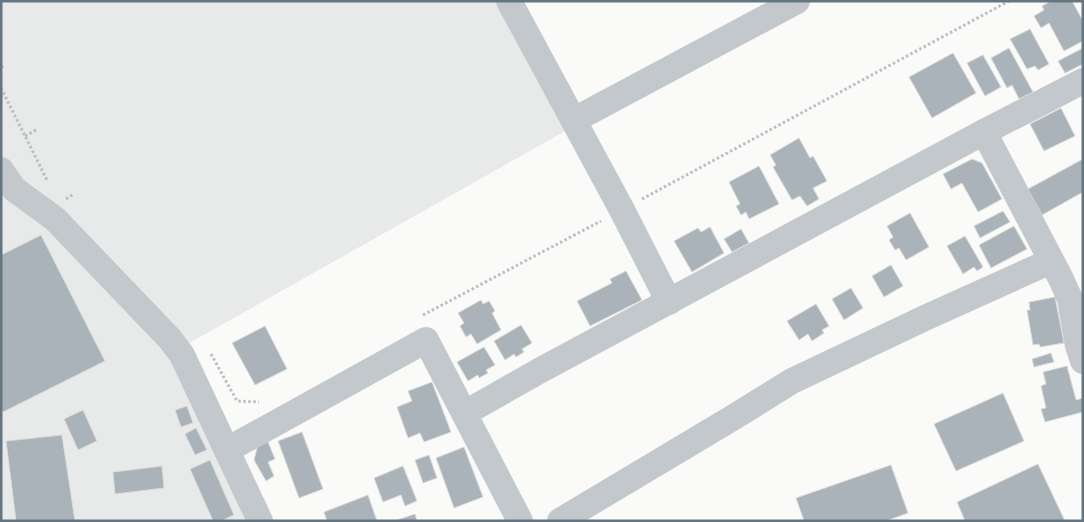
<svg xmlns="http://www.w3.org/2000/svg" width="1084" height="522" font-family="Figtree,sans-serif">
  <style>
    .built { fill: #e8e9e9 }
    .building { fill: #aab3b9; stroke: #dcdcda }
    .lines { fill: none; stroke-linecap: round; stroke-linejoin: round }
    .path { stroke: #bbbfc2; stroke-width: 3; stroke-dasharray: 2.5 2.5; stroke-linecap: butt }
    .minor { stroke: #c3c8cc; stroke-width: 26 }
  </style>
  <rect width="100%" height="100%" fill="#fafaf8"/>
  <polygon class="built" points="1,1 498,1 567,130 168,355 209,434 245,521 1,521"/>
  <g class="building">
    <polygon points="1051,1 1072,1 1083,21 1083,41 1064,51 1049,23 1041,28 1034,16 1044,10 1042,6"/>
    <polygon points="1030,29 1049,64 1038,70 1035,66 1027,69 1010,39"/>
    <polygon points="1009,48 1033,92 1019,99 1012,85 1007,88 991,58"/>
    <polygon points="1083,48 1083,64 1065,73 1058,61"/>
    <polygon points="953,53 976,93 932,118 909,77"/>
    <polygon points="983,55 1001,87 985,96 967,63"/>
    <polygon points="1061,108 1075,136 1044,151 1030,124"/>
    <polygon points="799,138 810,158 813,156 827,181 813,188 819,199 807,206 800,196 792,200 773,167 776,165 770,155"/>
    <polygon points="972,159 982,163 1002,199 978,212 962,183 951,189 943,174"/>
    <polygon points="1083,159 1083,192 1042,215 1028,189"/>
    <polygon points="759,166 779,204 749,219 746,212 741,215 736,206 740,204 729,182"/>
    <polygon points="1003,211 1010,222 980,238 974,226"/>
    <polygon points="910,213 929,247 906,260 899,248 895,250 889,240 893,237 887,226"/>
    <polygon points="1014,226 1027,249 991,268 979,245"/>
    <polygon points="710,227 724,253 692,272 674,241 698,228 701,232"/>
    <polygon points="741,229 749,243 732,252 724,239"/>
    <polygon points="41,235 105,361 3,412 1,409 1,255"/>
    <polygon points="965,236 983,267 977,271 974,267 963,274 947,246"/>
    <polygon points="891,265 903,286 884,297 872,276"/>
    <polygon points="626,271 642,300 590,326 577,301 612,283 610,279"/>
    <polygon points="851,288 863,308 844,320 832,299"/>
    <polygon points="1055,297 1064,343 1040,347 1039,344 1033,345 1027,310 1030,310 1029,302"/>
    <polygon points="481,300 483,304 489,301 495,311 492,313 501,330 477,344 471,334 466,337 460,326 464,323 458,313"/>
    <polygon points="816,304 829,326 822,330 824,333 812,341 808,334 799,340 787,321"/>
    <polygon points="521,325 532,343 522,349 524,352 516,357 514,354 505,360 494,341"/>
    <polygon points="265,326 287,369 255,385 232,343"/>
    <polygon points="484,347 495,365 486,370 488,373 479,378 478,375 468,381 457,362"/>
    <polygon points="1051,353 1054,362 1034,367 1032,359"/>
    <polygon points="1067,366 1076,400 1083,398 1083,412 1045,422 1041,409 1046,408 1041,386 1046,384 1043,372"/>
    <polygon points="432,382 451,432 424,442 420,433 408,438 397,407 412,401 408,391"/>
    <polygon points="1003,393 1024,441 956,471 934,424"/>
    <polygon points="187,406 193,423 181,427 175,410"/>
    <polygon points="83,410 97,441 78,450 64,419"/>
    <polygon points="196,428 207,450 195,455 185,434"/>
    <polygon points="302,432 323,489 299,498 278,441"/>
    <polygon points="62,435 75,521 16,521 6,441"/>
    <polygon points="268,442 275,459 268,462 274,476 266,481 254,460 258,444"/>
    <polygon points="464,447 483,497 454,508 436,458"/>
    <polygon points="429,455 437,478 423,483 415,460"/>
    <polygon points="210,460 234,515 221,521 213,521 190,469"/>
    <polygon points="1038,464 1065,521 965,521 957,502"/>
    <polygon points="891,465 908,513 886,521 804,521 796,498"/>
    <polygon points="162,466 164,488 115,494 113,472"/>
    <polygon points="403,466 417,501 405,506 401,495 383,502 374,478"/>
    <polygon points="368,495 377,521 327,521 324,512"/>
    <polygon points="415,514 417,521 394,521"/>
  </g>
  <g class="lines">
    <g class="path">
      <polyline points="1,67 4,66"/>
      <polyline points="1,88 48,182"/>
      <polyline points="25,136 38,129"/>
      <polyline points="66,199 74,194"/>
      <polyline points="642,199 1009,1"/>
      <polyline points="423,315 601,221"/>
      <polyline points="211,354 237,401 259,402"/>
    </g>
    <g class="minor">
      <polyline points="509,1 622,210 669,302"/>
      <polyline points="574,120 797,1"/>
      <polyline points="984,132 1061,279 1070,299 1078,346 1083,361"/>
      <polyline points="1,170 14,189 55,219 170,339 182,355 260,521"/>
      <polyline points="465,413 539,371 984,132 1083,81"/>
      <polyline points="227,450 426,340 520,521"/>
      <polyline points="560,521 734,417 792,381 927,317 1051,261"/>
    </g>
  </g>
  <rect width="1084" height="522" fill="none" stroke="#657683" stroke-width="5"/>
</svg>
